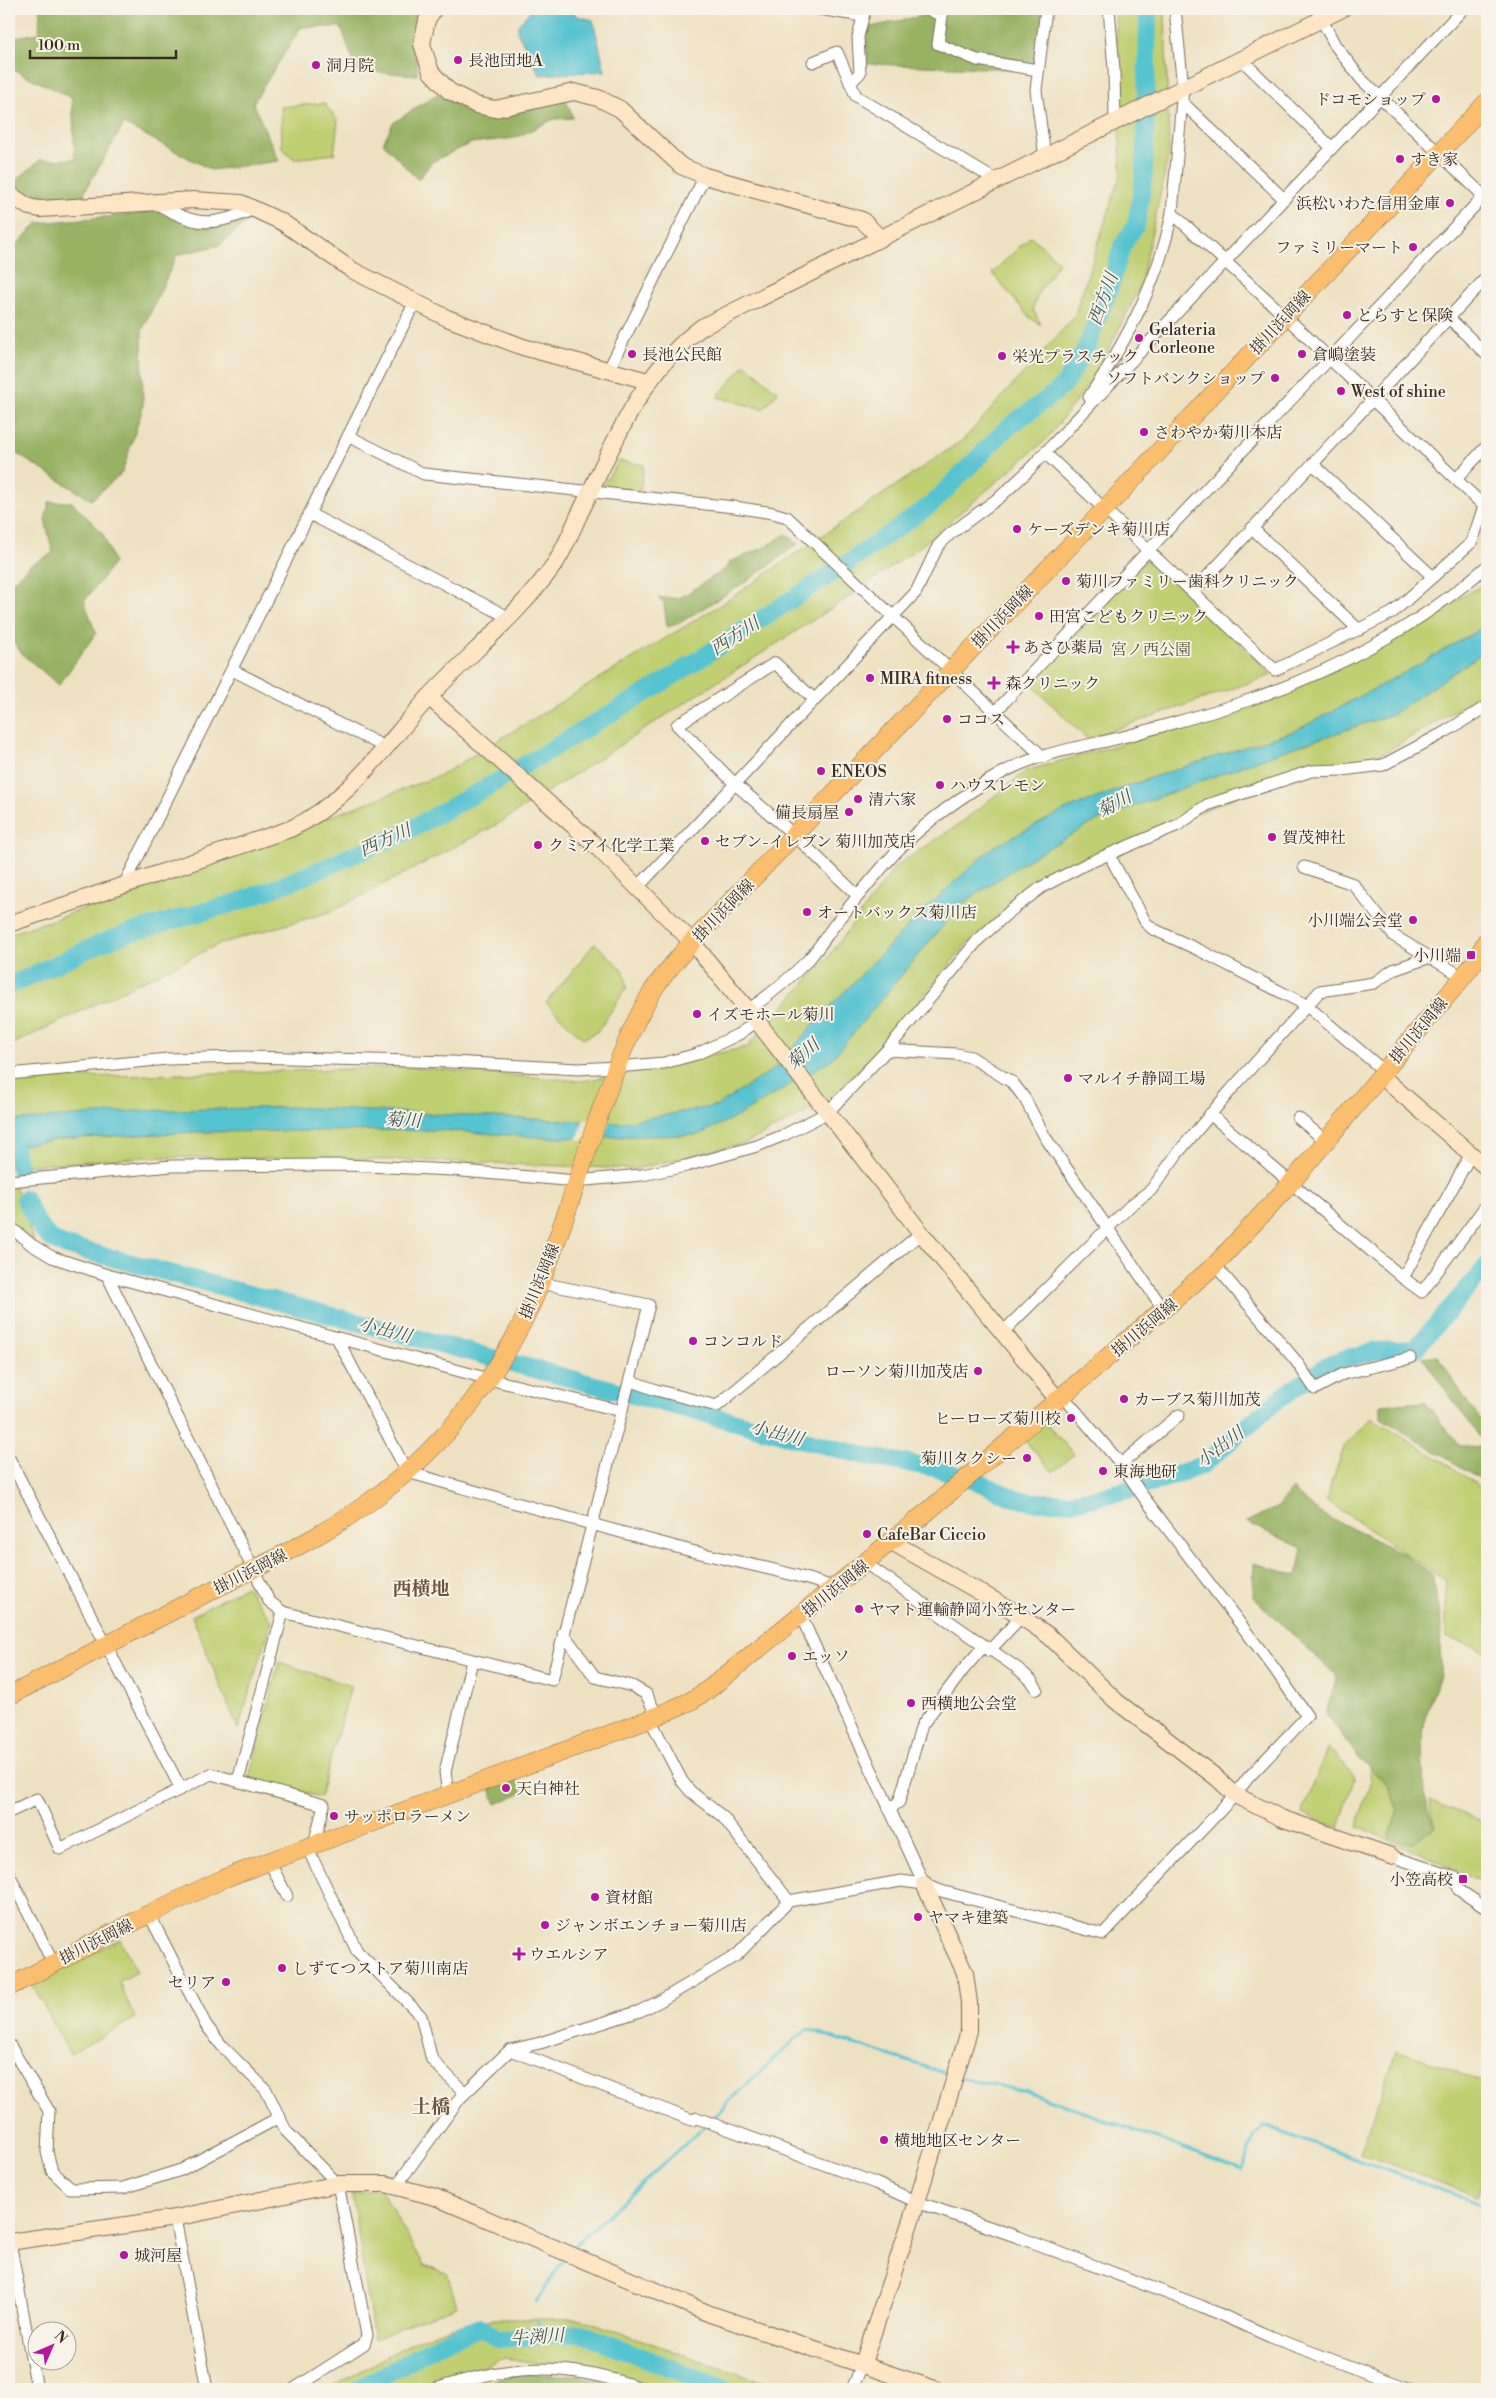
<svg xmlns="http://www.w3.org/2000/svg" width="1496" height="2398" font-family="'Libre Bodoni','Noto Serif JP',serif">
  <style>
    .green { fill: #c0cf71; stroke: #7e7c48 }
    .forest { fill: #98b263; stroke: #6a6e40 }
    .water { fill: #57c3d0; stroke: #497677 }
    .pier { fill: #eee1c1 }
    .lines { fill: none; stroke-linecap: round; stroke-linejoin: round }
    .stream { stroke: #57c3d0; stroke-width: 3 }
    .river { stroke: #57c3d0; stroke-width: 18 }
    .street-casing { stroke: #7a6a57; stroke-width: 13 }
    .secondary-casing { stroke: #7a6a57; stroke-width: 18 }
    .primary-casing { stroke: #7a6a57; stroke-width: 19 }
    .street { stroke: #fff; stroke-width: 11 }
    .secondary { stroke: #fde5c5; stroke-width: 16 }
    .primary { stroke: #fbbe6e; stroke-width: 18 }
    .poi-dot { fill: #b5179e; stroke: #f7f3e8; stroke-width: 2 }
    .labels { text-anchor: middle; stroke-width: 4; stroke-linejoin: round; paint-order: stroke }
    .poi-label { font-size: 16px; fill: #3b2a1e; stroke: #f7f3e8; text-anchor: start }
    .street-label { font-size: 16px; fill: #3b2a1e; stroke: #f7f3e8 }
    .park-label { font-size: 16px; fill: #5c5333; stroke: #f7f3e8 }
    .water-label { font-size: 18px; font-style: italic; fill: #435853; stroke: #f7f3e8 }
    .quarter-label { font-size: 19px; font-weight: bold; fill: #6e533c; stroke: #f7f3e8 }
  </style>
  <rect width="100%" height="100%" fill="#f7f3e8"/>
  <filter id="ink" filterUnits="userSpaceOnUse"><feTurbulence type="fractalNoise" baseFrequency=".02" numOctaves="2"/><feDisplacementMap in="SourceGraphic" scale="10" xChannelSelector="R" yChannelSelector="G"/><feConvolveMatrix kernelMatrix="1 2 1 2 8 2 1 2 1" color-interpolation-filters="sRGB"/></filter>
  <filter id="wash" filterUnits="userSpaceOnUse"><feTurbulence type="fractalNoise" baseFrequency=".0096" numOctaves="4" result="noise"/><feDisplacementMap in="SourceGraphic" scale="20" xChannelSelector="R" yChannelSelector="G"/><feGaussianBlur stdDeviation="1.12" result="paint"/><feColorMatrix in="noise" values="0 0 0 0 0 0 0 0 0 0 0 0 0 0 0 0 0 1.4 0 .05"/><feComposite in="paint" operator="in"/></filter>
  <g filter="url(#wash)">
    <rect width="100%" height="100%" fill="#eee1c1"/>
    <g class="green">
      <polygon points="1115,9 1165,9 1169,153 1140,287 1096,374 1047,439 921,546 847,598 498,824 333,911 219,944 9,1046 9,934 61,917 441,775 725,602 964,439 1074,317 1121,173"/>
      <polygon points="324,103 338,121 334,154 294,159 282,148 281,107"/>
      <polygon points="1031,236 1059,262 1038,294 1033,309 1041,325 1029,317 992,273"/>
      <polygon points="745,364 778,392 763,409 717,397"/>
      <polygon points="619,461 644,465 640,491 603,485"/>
      <polygon points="1152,559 1272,675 1087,739 1030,683 1146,560"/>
      <polygon points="1487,582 1487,691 1391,749 1363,763 1301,769 1065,869 1022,895 965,946 908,1015 833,1099 746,1143 635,1169 410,1160 145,1157 9,1167 9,1060 19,1079 408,1067 582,1081 628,1073 747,1047 829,956 896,866 958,825 1026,771 1267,702 1384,644"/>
      <polygon points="595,943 624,971 627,987 598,1031 583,1039 546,1003"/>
      <polygon points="15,1184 34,1242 9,1227 9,1186"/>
      <polygon points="1372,1418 1475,1482 1487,1493 1487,1651 1446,1637 1446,1581 1326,1500 1344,1447"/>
      <polygon points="1044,1421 1074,1454 1053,1472 1025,1441"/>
      <polygon points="246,1586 272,1621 238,1729 192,1616"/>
      <polygon points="279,1662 351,1686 320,1797 249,1778"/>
      <polygon points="1328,1747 1355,1776 1339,1828 1302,1814"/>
      <polygon points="1369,1768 1388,1785 1398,1810 1389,1838 1435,1827 1430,1800 1487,1824 1487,1884 1357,1826 1371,1781"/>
      <polygon points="120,1939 137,1972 119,1982 135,2018 70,2054 32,1984"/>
      <polygon points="1397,2050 1487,2083 1487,2168 1477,2196 1360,2153"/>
      <polygon points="380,2188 424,2265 447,2273 457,2306 404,2326 374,2340 352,2194"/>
      <polygon points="492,2319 582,2319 782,2389 654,2389 619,2376 505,2358 424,2389 329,2389 410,2343 451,2327"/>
    </g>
    <g class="forest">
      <polygon points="40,9 428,9 417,42 417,75 357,71 341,27 301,27 253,103 279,161 211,170 124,124 85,191 82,201 30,200 14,182 40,160 75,159 72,98 10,68 15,37 39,33"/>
      <polygon points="928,9 1046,9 1038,70 868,64 866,28 935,13"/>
      <polygon points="437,94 469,112 516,113 566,100 573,118 554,119 515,138 471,143 432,162 418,180 383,143 393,123"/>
      <polygon points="153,211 206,227 255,215 220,245 177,255 142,331 143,407 122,473 91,500 9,449 9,433 18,420 9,415 9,252 38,223 138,214"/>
      <polygon points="49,502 72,502 102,532 114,563 84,601 96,633 59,685 22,654 9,636 9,585 30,565 53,553 45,520"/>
      <polygon points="786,534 798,544 747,581 678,624 667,627 664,603 658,598 680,598 727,568 730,562 767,546"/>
      <polygon points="1437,1355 1471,1408 1487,1426 1487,1447 1422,1357"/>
      <polygon points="1425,1402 1460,1446 1487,1447 1487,1486 1479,1478 1381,1418 1381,1405"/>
      <polygon points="1292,1489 1320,1513 1404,1554 1432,1575 1441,1617 1440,1675 1425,1718 1422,1745 1424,1794 1435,1827 1412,1843 1388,1838 1398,1811 1388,1785 1361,1761 1326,1713 1337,1676 1253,1597 1254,1563 1297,1576 1302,1548 1246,1522 1278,1507"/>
      <polygon points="516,1778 523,1793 496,1804 490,1789"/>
      <polygon points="513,2374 577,2375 625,2389 464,2389"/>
    </g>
    <g class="water">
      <polygon points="532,9 572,9 576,16 593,20 605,71 540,75 517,31 518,25"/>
      <polygon points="1487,625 1487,650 1393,714 1274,754 1098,820 1029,859 960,905 831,1060 738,1116 698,1135 549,1138 438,1130 197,1132 62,1139 9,1147 9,1121 136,1111 290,1107 618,1123 717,1106 778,1066 815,1022 926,908 993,847 1067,809 1150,778 1297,730 1415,667"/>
    </g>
    <polygon class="pier" points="584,1119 610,1120 603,1140 577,1140"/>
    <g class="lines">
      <g class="stream">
        <polyline points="959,2078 1029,2092 1242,2170 1255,2135 1263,2126 1487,2206"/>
        <polyline points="711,2121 738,2092 807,2029 951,2075"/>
        <polyline points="574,2246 706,2125"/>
        <polyline points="536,2302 562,2262"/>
        <polyline points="537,2320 538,2335"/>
      </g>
      <g class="river">
        <polyline points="9,986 99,944 129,933 241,901 303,877 402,834 493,784 664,682 845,565 932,504 1006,429 1055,393 1066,382 1086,348 1110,287 1122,246 1136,225 1144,177 1148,17 1145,9"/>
        <polyline points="9,1129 20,1170"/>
        <path d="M25 1199C34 1218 42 1237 63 1245L865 1456 934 1468 978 1482 1014 1498 1033 1502H1071L1095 1498 1147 1485 1203 1465 1275 1402 1325 1367 1343 1359 1376 1351 1415 1349 1487 1266"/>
        <polyline points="358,2389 451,2338 481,2327 499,2339 581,2333 724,2389"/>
      </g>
    </g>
  </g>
  <g filter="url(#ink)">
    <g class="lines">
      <g class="street-casing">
        <g id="street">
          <polyline points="819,9 862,16"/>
          <polyline points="928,9 942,16 938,44 977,60 1038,70"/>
          <polyline points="1109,9 1114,69 1115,122"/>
          <polyline points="1316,9 1335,45 1361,79 1487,199"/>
          <polyline points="1241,59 1332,148"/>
          <polyline points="813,62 837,52 856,96 997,181"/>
          <polyline points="850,83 860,73 858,37 865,9"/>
          <polyline points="1182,102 1284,199"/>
          <polyline points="1045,157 1036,90 1046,9"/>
          <path d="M156 203C195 227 213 227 254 209"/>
          <polyline points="1449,318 1487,355"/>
          <polyline points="609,369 705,176"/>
          <path d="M1089 397C1127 340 1159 280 1172 213"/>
          <polyline points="348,436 424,474 734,507 773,513 787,517 1043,757"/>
          <polyline points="1045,453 1275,670 1392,613 1472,542 1484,506 1285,316 1172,213 1183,88 1175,9"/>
          <polyline points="1313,464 1433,577"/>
          <polyline points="1456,479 1487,446"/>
          <polyline points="310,514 508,617"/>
          <polyline points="1252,528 1359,630"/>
          <polyline points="1193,592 1487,277"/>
          <polyline points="232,670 385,747"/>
          <polyline points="815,700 775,663 677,725 734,783 794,835 858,896"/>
          <polyline points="995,712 1484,196"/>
          <polyline points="1113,862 1146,923 1153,929 1199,950 1306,1005 1384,1071"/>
          <polyline points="1304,867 1353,884 1394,936 1463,977"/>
          <polyline points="124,885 415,302"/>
          <polyline points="638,887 916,592 938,546 950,534 1000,497 1027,472 1463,9"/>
          <path d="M748 1010C770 995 790 978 809 959 818 949 825 938 833 927 853 902 874 876 896 852 927 821 964 794 1002 773 1043 750 1094 746 1138 733 1175 722 1213 713 1249 700 1335 671 1419 626 1487 566"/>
          <polyline points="887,1050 956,1054 971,1057 1013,1083 1025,1099 1045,1137 1164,1310"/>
          <polyline points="9,1074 168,1059 244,1057 452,1062 578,1069 616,1067 664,1063 697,1054 739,1034 757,1021"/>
          <polyline points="1210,1114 1403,1278 1422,1292 1487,1204"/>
          <polyline points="1298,1118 1326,1141"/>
          <polyline points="9,1181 172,1166 345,1165 451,1170 576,1181 642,1175 686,1166 757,1146 784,1135 827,1113 887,1050 978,940 1009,912 1042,887 1086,864 1178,825 1207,805 1311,771 1342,770 1383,765 1445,732 1487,706"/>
          <polyline points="9,1226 32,1245 52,1257 107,1275 489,1379 622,1411"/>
          <polyline points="1215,1265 1296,1361 1315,1389 1343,1374 1410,1358"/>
          <polyline points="107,1275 269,1601 283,1612 552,1680 649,1305 541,1283"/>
          <polyline points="1403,1278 1471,1154"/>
          <polyline points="1003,1332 1131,1205 1151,1190 1177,1154 1231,1090 1320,991 1374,983 1393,970 1430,957"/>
          <path d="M337 1338 407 1472C499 1498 592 1525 684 1549 734 1562 786 1570 835 1588"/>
          <polyline points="631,1381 656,1390 717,1406 921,1233"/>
          <polyline points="9,1458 181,1789"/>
          <polyline points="1121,1464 1179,1415"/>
          <polyline points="865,1563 1017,1668 1031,1680 1037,1689"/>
          <polyline points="801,1616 924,1884"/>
          <polyline points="563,1633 595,1677 632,1686 646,1694 657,1716"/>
          <polyline points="989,1651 1021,1617"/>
          <polyline points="650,1719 682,1781 690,1791 723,1817 789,1901"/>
          <polyline points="238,1781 283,1612"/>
          <polyline points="448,1794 445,1772 472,1661"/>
          <polyline points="889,1809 899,1802 922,1725 963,1670 983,1647"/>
          <polyline points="9,1812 37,1799 60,1849 211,1774 324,1805 314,1844"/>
          <polyline points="307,1847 357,1951 421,2016 432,2060 465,2093"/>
          <polyline points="1391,1856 1456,1878 1459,1890 1487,1909"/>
          <polyline points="269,1861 287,1896"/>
          <polyline points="9,1874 53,1963"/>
          <polyline points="149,1914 206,2025 222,2046 266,2090 286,2131 338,2184 367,2335 364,2344 294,2389"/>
          <polyline points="9,2044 49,2111 47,2152 52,2171 71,2189 123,2188 181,2170 280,2117"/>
          <polyline points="510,2050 692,2120 697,2118 875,2183 917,2202 1018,2237 1201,2306 1271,2337 1410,2389"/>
          <polyline points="401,2187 402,2178 460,2098 510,2050 540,2043 640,2011 660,2001 737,1955 789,1901 901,1881 924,1884 941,1891 1103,1934 1235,1795 1248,1778 1307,1716 1274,1668 1142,1495 1121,1464 1063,1396"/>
          <polyline points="175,2218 207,2389"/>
          <polyline points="10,2242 37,2389"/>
          <path d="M435 2389C515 2363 564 2362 644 2389"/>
          <polyline points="852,2389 863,2363"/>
        </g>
      </g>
      <g class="secondary-casing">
        <g id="secondary">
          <polyline points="434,9 427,20 422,44 431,72 449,91 476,105 495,109 574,92 598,98 620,109 681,166 705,176 862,220 879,237"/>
          <polyline points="9,194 29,207 40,209 193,200 241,203 282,222 352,270 447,318 523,347 648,381"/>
          <polyline points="429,697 595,845 692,942 757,1021 921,1233 1058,1400"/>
          <path d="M9 924 290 829C349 802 386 744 429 697 470 653 521 613 556 562 565 548 572 530 579 515 613 447 639 373 702 327L1342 9"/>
          <polyline points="1381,1076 1487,1168"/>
          <polyline points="892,1542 1013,1611 1049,1636 1116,1701 1217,1778 1235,1795 1281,1818 1391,1856"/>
          <polyline points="9,2242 175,2218 338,2184 386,2184 435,2197 710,2314 935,2389"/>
          <polyline points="863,2363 917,2202 969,2031 969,2003 965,1973 924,1884"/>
        </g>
      </g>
      <g class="primary-casing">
        <g id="primary">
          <path d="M9 1696C72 1663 135 1630 199 1597 259 1566 322 1538 376 1497 449 1443 507 1366 541 1282 563 1228 580 1171 599 1115 614 1073 629 1030 652 992 663 974 679 958 692 942L1105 509 1487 102"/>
          <polyline points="9,1987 149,1914 225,1878 650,1719 691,1701 709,1689 927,1512 1215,1265 1291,1183 1463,977 1474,963 1487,940"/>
        </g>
      </g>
      <use href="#street" class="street"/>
      <use href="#secondary" class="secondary"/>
      <use href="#primary" class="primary"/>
    </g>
  </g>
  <g class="poi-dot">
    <circle cx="458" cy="60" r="5"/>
    <circle cx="316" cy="65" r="5"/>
    <circle cx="1436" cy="99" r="5"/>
    <circle cx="1400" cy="159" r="5"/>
    <circle cx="1450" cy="203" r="5"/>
    <circle cx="1413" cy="247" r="5"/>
    <circle cx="1347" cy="315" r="5"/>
    <circle cx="1139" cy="338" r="5"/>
    <circle cx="632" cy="354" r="5"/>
    <circle cx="1302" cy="354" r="5"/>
    <circle cx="1002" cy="356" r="5"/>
    <circle cx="1275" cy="378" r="5"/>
    <circle cx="1341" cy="391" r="5"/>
    <circle cx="1144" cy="432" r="5"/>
    <circle cx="1017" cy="529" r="5"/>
    <circle cx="1066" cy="581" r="5"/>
    <circle cx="1039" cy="616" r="5"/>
    <path d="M1010.5 639.5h5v5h5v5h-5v5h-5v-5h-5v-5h5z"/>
    <circle cx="870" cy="678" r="5"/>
    <path d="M991.5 675.5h5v5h5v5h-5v5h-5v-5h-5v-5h5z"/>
    <circle cx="947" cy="719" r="5"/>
    <circle cx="821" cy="771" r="5"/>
    <circle cx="940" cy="785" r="5"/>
    <circle cx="858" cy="799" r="5"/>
    <circle cx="849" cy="812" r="5"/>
    <circle cx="1272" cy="837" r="5"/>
    <circle cx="705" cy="841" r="5"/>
    <circle cx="538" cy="845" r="5"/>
    <circle cx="807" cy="912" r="5"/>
    <circle cx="1413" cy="920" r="5"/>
    <rect x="1466" y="950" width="10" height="10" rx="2.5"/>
    <circle cx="697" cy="1014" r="5"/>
    <circle cx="1068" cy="1078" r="5"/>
    <circle cx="693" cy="1341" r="5"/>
    <circle cx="978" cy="1371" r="5"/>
    <circle cx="1124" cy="1399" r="5"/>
    <circle cx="1071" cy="1418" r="5"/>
    <circle cx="1027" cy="1458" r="5"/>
    <circle cx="1103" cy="1471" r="5"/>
    <circle cx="867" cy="1534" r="5"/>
    <circle cx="859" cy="1609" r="5"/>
    <circle cx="792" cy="1656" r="5"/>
    <circle cx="911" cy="1703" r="5"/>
    <circle cx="506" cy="1788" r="5"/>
    <circle cx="334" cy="1816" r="5"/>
    <rect x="1458" y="1874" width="10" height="10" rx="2.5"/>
    <circle cx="595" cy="1897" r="5"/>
    <circle cx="918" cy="1917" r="5"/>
    <circle cx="545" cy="1925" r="5"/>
    <path d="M516.5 1946.5h5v5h5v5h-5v5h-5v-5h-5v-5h5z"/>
    <circle cx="282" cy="1968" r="5"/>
    <circle cx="226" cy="1982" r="5"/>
    <circle cx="884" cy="2140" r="5"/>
    <circle cx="124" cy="2255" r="5"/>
  </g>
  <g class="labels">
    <g class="poi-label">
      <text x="468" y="66">長池団地A</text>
      <text x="326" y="71">洞月院</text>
      <text x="1426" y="105" text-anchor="end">ドコモショップ</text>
      <text x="1410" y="165">すき家</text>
      <text x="1440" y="209" text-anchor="end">浜松いわた信用金庫</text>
      <text x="1403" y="253" text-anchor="end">ファミリーマート</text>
      <text x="1357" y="321">とらすと保険</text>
      <text x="1149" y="335">Gelateria<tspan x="1149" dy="18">Corleone</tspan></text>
      <text x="642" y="360">長池公民館</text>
      <text x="1312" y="360">倉嶋塗装</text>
      <text x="1012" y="362">栄光プラスチック</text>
      <text x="1265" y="384" text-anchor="end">ソフトバンクショップ</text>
      <text x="1351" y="397">West of shine</text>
      <text x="1154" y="438">さわやか菊川本店</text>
      <text x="1027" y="535">ケーズデンキ菊川店</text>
      <text x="1076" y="587">菊川ファミリー歯科クリニック</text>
      <text x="1049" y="622">田宮こどもクリニック</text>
      <text x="1023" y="653">あさひ薬局</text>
      <text x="880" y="684">MIRA fitness</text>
      <text x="1005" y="689">森クリニック</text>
      <text x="957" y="725">ココス</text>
      <text x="831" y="777">ENEOS</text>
      <text x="950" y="791">ハウスレモン</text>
      <text x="868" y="805">清六家</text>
      <text x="839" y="818" text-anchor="end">備長扇屋</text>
      <text x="1282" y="843">賀茂神社</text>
      <text x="715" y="847">セブン-イレブン 菊川加茂店</text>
      <text x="548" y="851">クミアイ化学工業</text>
      <text x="817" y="918">オートバックス菊川店</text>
      <text x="1403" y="926" text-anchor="end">小川端公会堂</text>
      <text x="1461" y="961" text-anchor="end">小川端</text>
      <text x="707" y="1020">イズモホール菊川</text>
      <text x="1078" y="1084">マルイチ静岡工場</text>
      <text x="703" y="1347">コンコルド</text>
      <text x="968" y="1377" text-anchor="end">ローソン菊川加茂店</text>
      <text x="1134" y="1405">カーブス菊川加茂</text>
      <text x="1061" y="1424" text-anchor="end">ヒーローズ菊川校</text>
      <text x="1017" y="1464" text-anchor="end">菊川タクシー</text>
      <text x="1113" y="1477">東海地研</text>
      <text x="877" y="1540">CafeBar Ciccio</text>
      <text x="869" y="1615">ヤマト運輸静岡小笠センター</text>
      <text x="802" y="1662">エッソ</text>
      <text x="921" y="1709">西横地公会堂</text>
      <text x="516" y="1794">天白神社</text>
      <text x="344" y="1822">サッポロラーメン</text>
      <text x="1453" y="1885" text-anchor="end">小笠高校</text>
      <text x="605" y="1903">資材館</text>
      <text x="928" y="1923">ヤマキ建築</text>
      <text x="555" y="1931">ジャンボエンチョー菊川店</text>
      <text x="529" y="1960">ウエルシア</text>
      <text x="292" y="1974">しずてつストア菊川南店</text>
      <text x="216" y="1988" text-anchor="end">セリア</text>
      <text x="894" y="2146">横地地区センター</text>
      <text x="134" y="2261">城河屋</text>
    </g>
    <g class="street-label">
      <text transform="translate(1280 322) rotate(-47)" y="6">掛川浜岡線</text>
      <text transform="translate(1002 616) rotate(-46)" y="6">掛川浜岡線</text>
      <text transform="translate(723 910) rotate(-46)" y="6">掛川浜岡線</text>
      <text transform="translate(1418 1030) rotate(-50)" y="6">掛川浜岡線</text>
      <text transform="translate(539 1281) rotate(-68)" y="6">掛川浜岡線</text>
      <text transform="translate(1144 1327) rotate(-40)" y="6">掛川浜岡線</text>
      <text transform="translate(250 1571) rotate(-27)" y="6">掛川浜岡線</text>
      <text transform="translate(835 1588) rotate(-39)" y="6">掛川浜岡線</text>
      <text transform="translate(96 1941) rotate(-27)" y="6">掛川浜岡線</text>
    </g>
    <g class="park-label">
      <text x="1151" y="655">宮ノ西公園</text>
    </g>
    <g class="water-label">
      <text transform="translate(1103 299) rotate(-70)" y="6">西方川</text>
      <text transform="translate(735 636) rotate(-33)" y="6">西方川</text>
      <text transform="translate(1114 804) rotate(-29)" y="6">菊川</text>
      <text transform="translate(385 840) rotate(-24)" y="6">西方川</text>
      <text transform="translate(803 1054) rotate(-41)" y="6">菊川</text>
      <text transform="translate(403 1120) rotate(3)" y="6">菊川</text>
      <text transform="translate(385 1330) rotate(15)" y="6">小出川</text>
      <text transform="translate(777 1433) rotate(15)" y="6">小出川</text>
      <text transform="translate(1220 1447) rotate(-37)" y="6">小出川</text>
      <text transform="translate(537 2337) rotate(-4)" y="6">牛渕川</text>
    </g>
    <g class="quarter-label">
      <text x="421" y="1595">西横地</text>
      <text x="431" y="2113">土橋</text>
    </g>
  </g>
  <rect width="1496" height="2398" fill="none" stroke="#f7f3e8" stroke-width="30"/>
  <g transform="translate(52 2346) rotate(45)"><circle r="24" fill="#f7f3e8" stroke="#aca397"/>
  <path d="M0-4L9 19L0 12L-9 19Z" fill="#b5179e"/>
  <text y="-8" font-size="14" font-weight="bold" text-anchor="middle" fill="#3b2a1e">N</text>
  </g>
  <path d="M30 50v8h146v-8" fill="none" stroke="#3b2a1e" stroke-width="2.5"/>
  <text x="38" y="50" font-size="15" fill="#3b2a1e" stroke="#f7f3e8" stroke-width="4" paint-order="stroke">100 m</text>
</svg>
